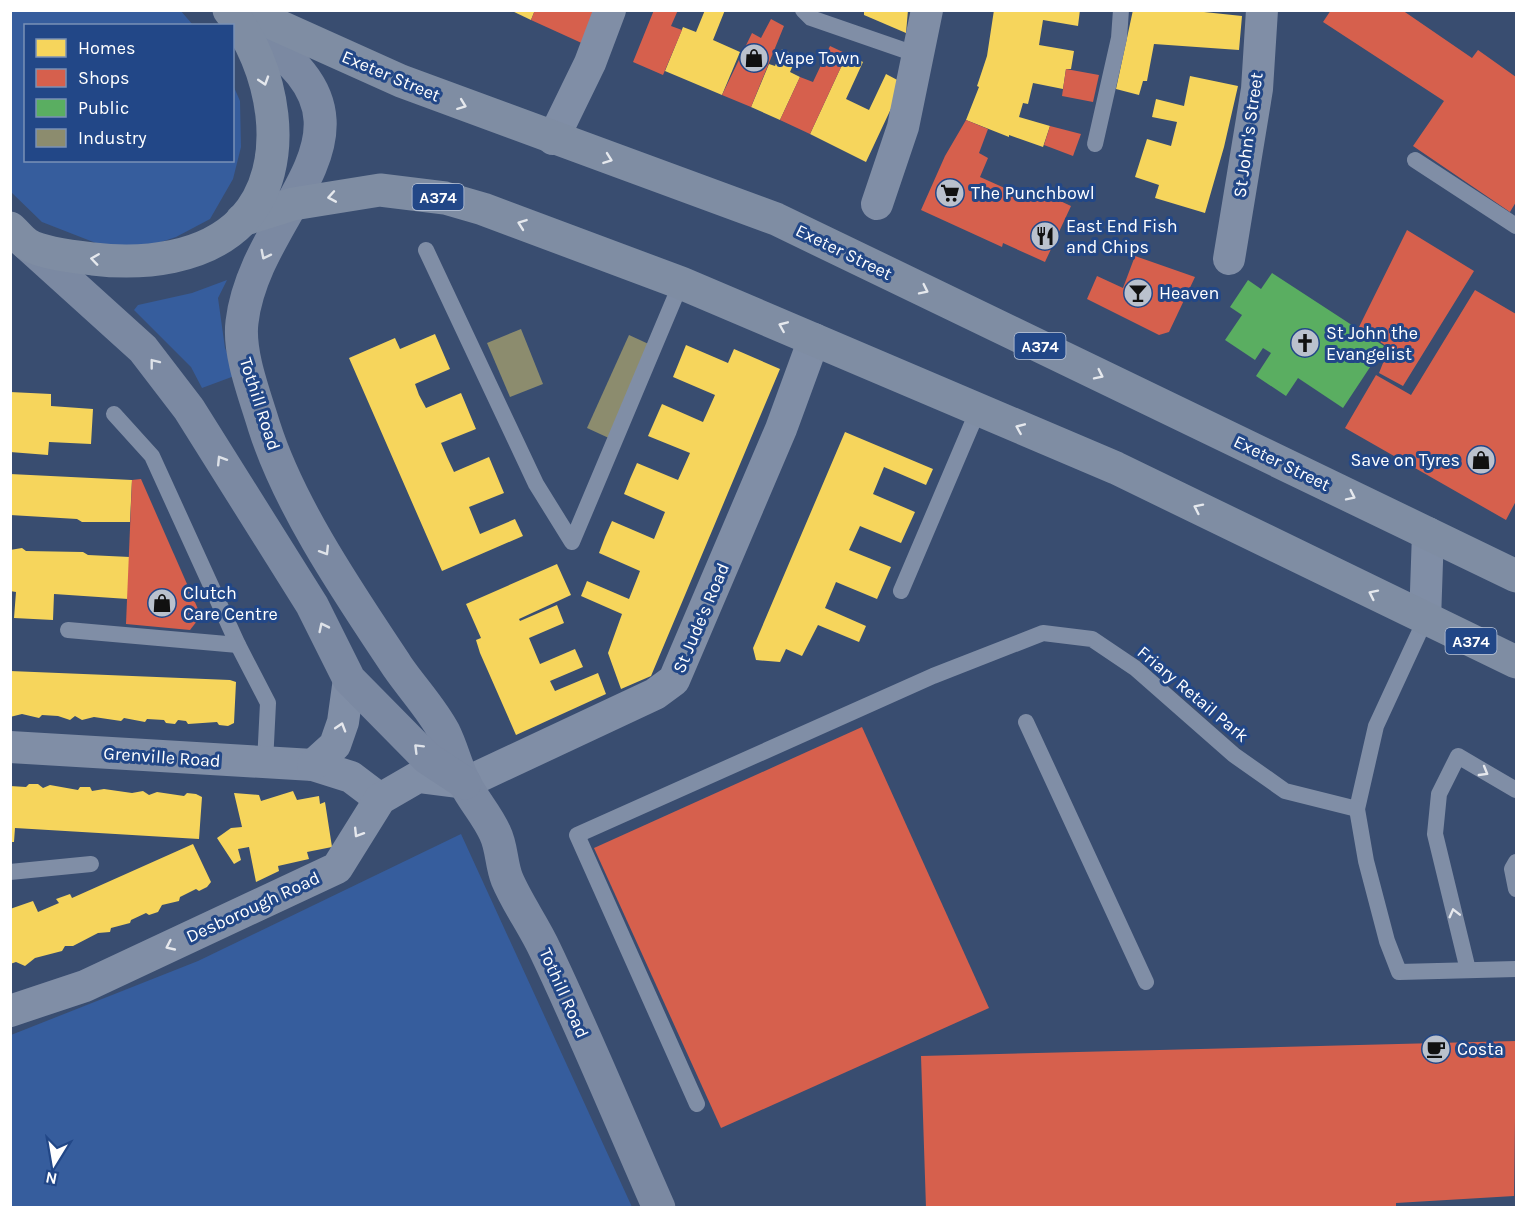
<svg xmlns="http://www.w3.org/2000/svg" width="1527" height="1218" font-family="Karla,sans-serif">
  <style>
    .green { fill: #365d9d }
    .homes { fill: #f6d55c }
    .shops { fill: #d6604d }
    .public { fill: #5aae61 }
    .industry { fill: #8c8c6e }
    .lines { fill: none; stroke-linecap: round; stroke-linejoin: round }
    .lane { stroke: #808ea6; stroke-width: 16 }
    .street { stroke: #808ea6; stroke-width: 32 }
    .secondary { stroke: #7b89a2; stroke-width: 33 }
    .primary { stroke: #7f8da3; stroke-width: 33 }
    .oneway { stroke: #e5e8ed }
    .oneway2 { stroke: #dee2e8 }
    .oneway3 { stroke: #e6e8ed }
    .labels { text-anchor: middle; stroke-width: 6; stroke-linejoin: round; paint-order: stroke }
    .shield { fill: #224787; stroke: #bdc8db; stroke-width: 1.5 }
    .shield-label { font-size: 16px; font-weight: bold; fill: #fff }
    .poi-label { font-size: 18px; fill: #fff; stroke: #224787; text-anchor: start }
    .street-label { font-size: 18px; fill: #fff; stroke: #224787 }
  </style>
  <rect width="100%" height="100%" fill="#394d70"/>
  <g class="green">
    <polygon points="180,10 193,25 26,26 26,160 232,160 233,85 240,101 241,147 233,179 210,219 176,237 143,248 101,245 42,222 11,192 10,11"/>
    <polygon points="227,280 218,298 225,348 237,375 202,388 191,367 134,310 138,305 192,293"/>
    <polygon points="461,834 632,1207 11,1207 11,1035 198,961"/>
  </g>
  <g class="homes">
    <polygon points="510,10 535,10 531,20"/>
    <polygon points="705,10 725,10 713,40 740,52 722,95 665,71 683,27 696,32"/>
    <polygon points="864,10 908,10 906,33 864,15"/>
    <polygon points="994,10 1080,10 1078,26 1043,20 1039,45 1074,51 1071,69 1066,69 1063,89 1033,83 1028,104 1023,103 1019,117 1050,126 1043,147 1009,135 1009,137 966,120 979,87 977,86 987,56"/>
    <polygon points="1133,10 1185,10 1242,16 1239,50 1154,44 1147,81 1143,81 1139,95 1116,89"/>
    <polygon points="782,49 797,56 790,72 800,77 780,120 751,107 769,64 775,66"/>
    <polygon points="847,54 863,62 846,99 869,110 886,74 903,83 866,162 810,134"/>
    <polygon points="1190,76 1238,86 1224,147 1205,213 1155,198 1159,185 1135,177 1147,139 1171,146 1177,122 1152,117 1156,99 1184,106"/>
    <polygon points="435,334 450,369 415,384 419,395 426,408 461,393 476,429 441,443 447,457 454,472 489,457 504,493 469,507 480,534 515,519 523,536 442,571 349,358 395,338 400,349"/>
    <polygon points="686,345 728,363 734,349 780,369 651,676 621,689 608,653 622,614 581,596 587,581 629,599 640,571 599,553 605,537 612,521 654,539 665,512 624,494 630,479 637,463 678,480 690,453 648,436 662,404 703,422 715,395 673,377"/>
    <polygon points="10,392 51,394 51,406 93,409 91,444 49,442 48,455 10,452"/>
    <polygon points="845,432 933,469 926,485 884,467 873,494 915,512 901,543 860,526 849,550 891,567 877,599 836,582 825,608 866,626 859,642 818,625 802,656 786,649 780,662 756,660 753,648"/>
    <polygon points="10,474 132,480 130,522 82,522 77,519 10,515"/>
    <polygon points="22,548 26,551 83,552 88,555 130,557 128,599 54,594 53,620 14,618 16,592 10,591 10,550"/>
    <polygon points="557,564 571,595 519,619 520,621 557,605 564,623 529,638 540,664 575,649 583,667 550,681 555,691 598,673 606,694 516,735 480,653 476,640 481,638 466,604"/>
    <polygon points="10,671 230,680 236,682 234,723 228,726 219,725 217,722 188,724 186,721 178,720 175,724 166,723 164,720 147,719 145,722 124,718 121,721 94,717 82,720 75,716 70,720 58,716 42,715 39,718 22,714 10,717"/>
    <polygon points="29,784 38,784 43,788 50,785 78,790 80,787 90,787 92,791 104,789 132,793 143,791 149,795 157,792 184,796 187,793 196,794 202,797 199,839 15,828 14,842 10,842 10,786 26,787"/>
    <polygon points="293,791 297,800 319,796 320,804 325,802 332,847 307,852 309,859 278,866 279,871 256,882 249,847 238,849 241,860 234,864 217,838 231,828 242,827 234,793 259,795 261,801"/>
    <polygon points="193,844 211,882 207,887 199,891 196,889 180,897 179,901 162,905 158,912 149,915 146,913 131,920 130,923 111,928 110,932 98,933 73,946 65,946 62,951 35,958 25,966 16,962 10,964 10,909 33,901 38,912 59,903 56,899 70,894 72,898"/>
  </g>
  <g class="shops">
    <polygon points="535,10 602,10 586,45 531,20"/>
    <polygon points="654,10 678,10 671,26 682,30 663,75 633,62"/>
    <polygon points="1331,10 1402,10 1472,58 1478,50 1516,77 1516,202 1510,212 1413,146 1444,101 1323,22"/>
    <polygon points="771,19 784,26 751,107 722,95 752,33 761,38"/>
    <polygon points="830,46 847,54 810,134 780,120 800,77 813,82"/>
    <polygon points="1066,69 1099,75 1093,102 1062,96"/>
    <polygon points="966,120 988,129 979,153 988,158 980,177 1025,197 1030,187 1071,206 1045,262 1003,243 1002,247 921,210 945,156"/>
    <polygon points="1050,126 1081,134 1073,156 1044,145"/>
    <polygon points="1407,230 1474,271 1403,386 1379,373 1389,348 1359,327"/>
    <polygon points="1135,256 1195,277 1169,332 1159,335 1087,299 1097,276 1123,288"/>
    <polygon points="1475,290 1516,314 1516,501 1506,520 1345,428 1376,375 1411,395"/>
    <polygon points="141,479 201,616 190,630 126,624 132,480"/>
    <polygon points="862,727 989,1008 721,1128 594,848"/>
    <polygon points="1516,1041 1514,1196 1396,1203 1396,1208 926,1208 921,1056"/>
  </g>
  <polygon class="public" points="1272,273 1384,346 1343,408 1298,378 1286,396 1256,376 1271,353 1263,348 1255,360 1225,340 1242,315 1230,307 1248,280 1261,289"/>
  <g class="industry">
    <polygon points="521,329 543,384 510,397 487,343"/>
    <polygon points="629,335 653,346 611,439 587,428"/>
  </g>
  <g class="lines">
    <g class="lane">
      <polyline points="803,10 811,18 918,55"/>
      <polyline points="1095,144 1119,38 1121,10"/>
      <polyline points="1415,160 1516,226"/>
      <polyline points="426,250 536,484 572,542 681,283"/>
      <polyline points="114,414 152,456 238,645 268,703 265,763"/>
      <polyline points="901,591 978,410"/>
      <polyline points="1425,620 1376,726 1357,809 1366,861 1387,941 1399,972 1516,969"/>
      <polyline points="68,630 238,645"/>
      <polyline points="1026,722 1146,982"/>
      <polyline points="1516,862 1512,869 1516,889"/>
      <polyline points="10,872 91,864"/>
      <polyline points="1468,970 1435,834 1439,794 1458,756 1516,790"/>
      <polyline points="697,1104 577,835 933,676 1043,633 1092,639 1135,668 1234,755 1285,791 1357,809"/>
    </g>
    <g class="street">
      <polyline points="553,139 590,63 610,10"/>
      <polyline points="877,204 903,127 927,10"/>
      <polyline points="1229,259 1257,89 1262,10"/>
      <polyline points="1425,620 1428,533"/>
      <polyline points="10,747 313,765 351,777 380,799"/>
      <polyline points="313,765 335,745 343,722 349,679"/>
      <polyline points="10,1011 85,986 337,868 380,799 418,777 465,783 655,694 674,680 781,429 814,339"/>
    </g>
    <g class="secondary">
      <path d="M240 25C412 125 256 202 242 322 238 353 255 396 264 426 290 508 350 595 397 666 412 688 432 709 444 732 452 748 456 766 464 782 473 800 487 815 495 833 502 847 501 864 507 879 517 903 534 926 545 950 585 1034 621 1122 659 1208"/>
      <polyline points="28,245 143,349 189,409 312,605 349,679 427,758 465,783"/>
    </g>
    <g class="primary">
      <polyline points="243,10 401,81 776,219 1516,576"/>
      <polyline points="242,220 293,204 380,190 445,198 483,209 681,283 1116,468 1516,662"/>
      <path d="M10 228C16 233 21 240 27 244 41 253 76 257 93 259 143 265 205 259 242 221 295 165 273 64 229 10"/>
    </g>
  </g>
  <defs><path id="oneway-chevron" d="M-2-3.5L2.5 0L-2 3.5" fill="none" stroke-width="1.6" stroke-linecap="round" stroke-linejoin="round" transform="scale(1.5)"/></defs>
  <g class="oneway">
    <use href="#oneway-chevron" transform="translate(264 81) rotate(72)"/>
    <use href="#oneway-chevron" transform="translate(462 105) rotate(21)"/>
    <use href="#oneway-chevron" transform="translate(608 159) rotate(20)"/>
    <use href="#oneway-chevron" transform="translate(332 197) rotate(170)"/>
    <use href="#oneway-chevron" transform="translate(522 224) rotate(-160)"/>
    <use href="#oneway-chevron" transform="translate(95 259) rotate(-172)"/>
    <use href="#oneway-chevron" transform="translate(924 290) rotate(26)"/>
    <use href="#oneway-chevron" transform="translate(783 326) rotate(-157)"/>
    <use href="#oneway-chevron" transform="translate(1099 375) rotate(26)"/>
    <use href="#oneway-chevron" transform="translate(1020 428) rotate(-157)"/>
    <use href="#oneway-chevron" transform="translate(1351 496) rotate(26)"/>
    <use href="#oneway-chevron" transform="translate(1198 508) rotate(-154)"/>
    <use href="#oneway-chevron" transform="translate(1373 594) rotate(-154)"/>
  </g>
  <g class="oneway2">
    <use href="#oneway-chevron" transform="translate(265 255) rotate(117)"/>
    <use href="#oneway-chevron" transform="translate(154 363) rotate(-128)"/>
    <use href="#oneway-chevron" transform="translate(221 460) rotate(-122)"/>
    <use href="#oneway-chevron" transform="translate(325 551) rotate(58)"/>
    <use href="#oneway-chevron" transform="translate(323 627) rotate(-116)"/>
    <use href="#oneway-chevron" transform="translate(418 748) rotate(-135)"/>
  </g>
  <g class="oneway3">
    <use href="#oneway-chevron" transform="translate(341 727) rotate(-73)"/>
    <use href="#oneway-chevron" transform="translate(1484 772) rotate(30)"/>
    <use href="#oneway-chevron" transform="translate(358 833) rotate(122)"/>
    <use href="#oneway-chevron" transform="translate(1454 913) rotate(-104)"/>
    <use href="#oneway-chevron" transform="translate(170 946) rotate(155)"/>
  </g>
  <defs>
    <g id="shop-disc" transform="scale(1.5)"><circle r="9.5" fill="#bac1cd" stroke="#224787"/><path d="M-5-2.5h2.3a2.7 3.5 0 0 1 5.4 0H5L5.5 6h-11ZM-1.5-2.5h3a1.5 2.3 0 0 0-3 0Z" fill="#111"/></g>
    <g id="supermarket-disc" transform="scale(1.5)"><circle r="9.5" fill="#bac1cd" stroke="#224787"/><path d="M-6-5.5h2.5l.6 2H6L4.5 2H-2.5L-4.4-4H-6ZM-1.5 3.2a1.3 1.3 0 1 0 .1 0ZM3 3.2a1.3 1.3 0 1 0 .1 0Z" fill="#111"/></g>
    <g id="restaurant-disc" transform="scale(1.5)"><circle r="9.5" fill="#bac1cd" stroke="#224787"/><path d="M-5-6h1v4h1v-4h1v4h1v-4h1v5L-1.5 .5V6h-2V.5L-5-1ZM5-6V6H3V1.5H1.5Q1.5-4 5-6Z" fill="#111"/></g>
    <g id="bar-disc" transform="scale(1.5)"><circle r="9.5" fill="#bac1cd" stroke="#224787"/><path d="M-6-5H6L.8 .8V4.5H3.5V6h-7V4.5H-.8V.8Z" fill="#111"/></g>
    <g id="church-disc" transform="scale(1.5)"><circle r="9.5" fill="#bac1cd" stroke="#224787"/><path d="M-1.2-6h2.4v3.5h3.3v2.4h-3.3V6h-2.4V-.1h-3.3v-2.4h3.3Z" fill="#111"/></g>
    <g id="cafe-disc" transform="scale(1.5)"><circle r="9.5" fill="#bac1cd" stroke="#224787"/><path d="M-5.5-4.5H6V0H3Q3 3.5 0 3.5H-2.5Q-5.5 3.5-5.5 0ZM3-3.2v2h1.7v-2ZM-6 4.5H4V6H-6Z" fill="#111"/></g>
  </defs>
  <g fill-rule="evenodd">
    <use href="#shop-disc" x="754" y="58"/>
    <use href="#supermarket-disc" x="950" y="193"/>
    <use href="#restaurant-disc" x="1045" y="236"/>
    <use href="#bar-disc" x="1138" y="293"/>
    <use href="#church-disc" x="1305" y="343"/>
    <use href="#shop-disc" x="1481" y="460"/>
    <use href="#shop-disc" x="162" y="603"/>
    <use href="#cafe-disc" x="1436" y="1049"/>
  </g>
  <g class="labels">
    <g class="shield">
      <rect x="412.5" y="184" width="51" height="26" rx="4.5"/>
      <rect x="1014.5" y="333" width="51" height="26" rx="4.5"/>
      <rect x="1445.5" y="628" width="51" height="26" rx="4.5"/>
    </g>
    <g class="shield-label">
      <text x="438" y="203">A374</text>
      <text x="1040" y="352">A374</text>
      <text x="1471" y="647">A374</text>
    </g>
    <g class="poi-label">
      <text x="775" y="64">Vape Town</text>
      <text x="971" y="199">The Punchbowl</text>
      <text x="1066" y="232">East End Fish<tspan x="1066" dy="21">and Chips</tspan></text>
      <text x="1159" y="299">Heaven</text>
      <text x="1326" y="339">St John the<tspan x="1326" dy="21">Evangelist</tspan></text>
      <text x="1460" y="466" text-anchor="end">Save on Tyres</text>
      <text x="183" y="599">Clutch<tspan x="183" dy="21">Care Centre</tspan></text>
      <text x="1457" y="1055">Costa</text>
    </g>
    <g class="street-label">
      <text transform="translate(391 76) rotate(23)" y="6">Exeter Street</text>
      <text transform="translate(1248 135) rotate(-82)" y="6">St John's Street</text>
      <text transform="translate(844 252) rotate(26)" y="6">Exeter Street</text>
      <text transform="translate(260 404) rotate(72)" y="6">Tothill Road</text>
      <text transform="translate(1282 463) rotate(26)" y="6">Exeter Street</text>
      <text transform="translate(701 618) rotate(-67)" y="6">St Jude's Road</text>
      <text transform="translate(1193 694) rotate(40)" y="6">Friary Retail Park</text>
      <text transform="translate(162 757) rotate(4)" y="6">Grenville Road</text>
      <text transform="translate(253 907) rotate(-25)" y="6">Desborough Road</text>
      <text transform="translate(564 993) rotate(66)" y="6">Tothill Road</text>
    </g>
  </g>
  <rect width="1527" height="1218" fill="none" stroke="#ffffff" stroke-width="24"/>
  <rect x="24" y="24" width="210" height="138" fill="#224787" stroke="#7a91b7" stroke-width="1.5"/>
  <rect x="36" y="39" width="30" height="18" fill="#f6d55c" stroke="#7a91b7" stroke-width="1.5"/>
  <text x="78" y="54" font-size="18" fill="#ffffff">Homes</text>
  <rect x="36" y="69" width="30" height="18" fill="#d6604d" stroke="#7a91b7" stroke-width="1.5"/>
  <text x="78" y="84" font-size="18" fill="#ffffff">Shops</text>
  <rect x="36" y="99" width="30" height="18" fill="#5aae61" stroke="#7a91b7" stroke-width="1.5"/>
  <text x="78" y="114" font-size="18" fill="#ffffff">Public</text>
  <rect x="36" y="129" width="30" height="18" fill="#8c8c6e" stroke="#7a91b7" stroke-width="1.5"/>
  <text x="78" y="144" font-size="18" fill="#ffffff">Industry</text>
  <g transform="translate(54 1164) rotate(191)" stroke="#224787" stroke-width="4.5" paint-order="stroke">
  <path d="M0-4.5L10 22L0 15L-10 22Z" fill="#ffffff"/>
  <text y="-9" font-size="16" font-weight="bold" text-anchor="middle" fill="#ffffff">N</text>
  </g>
</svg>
